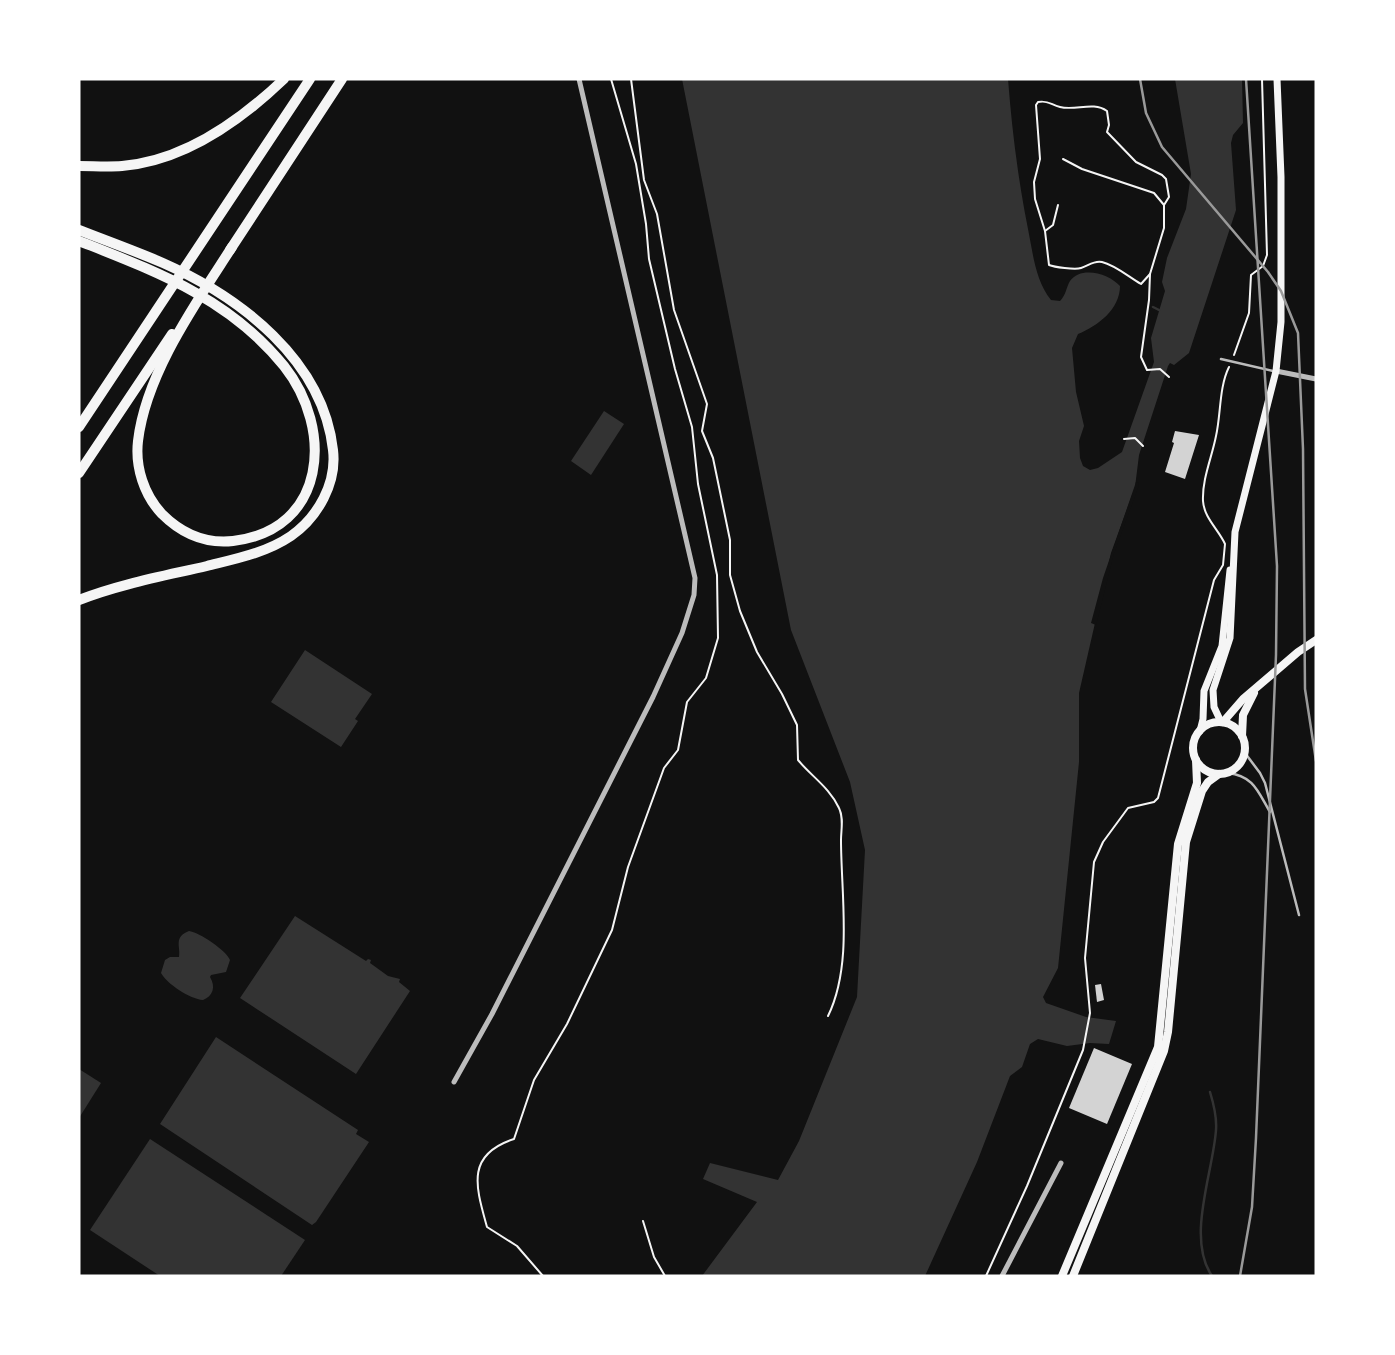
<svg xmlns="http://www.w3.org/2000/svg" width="1395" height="1355" font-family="Jost,sans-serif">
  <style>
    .water { fill: #333 }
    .pier { fill: #111 }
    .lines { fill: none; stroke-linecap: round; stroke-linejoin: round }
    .stream { stroke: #333; stroke-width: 2.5 }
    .building { fill: #d3d3d3 }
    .path { stroke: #f5f5f5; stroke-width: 2 }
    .service { stroke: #bcbcbc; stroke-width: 2.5 }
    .minor { stroke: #bcbcbc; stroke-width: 5 }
    .secondary { stroke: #f5f5f5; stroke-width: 7 }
    .primary { stroke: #f5f5f5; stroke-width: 8 }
    .motorway { stroke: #f5f5f5; stroke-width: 10 }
    .rail { stroke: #9a9a9a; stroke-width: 2.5 }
  </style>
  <rect width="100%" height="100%" fill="#111"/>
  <g class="water">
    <path d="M682 79H1008C1012 130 1018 179 1028 229 1033 253 1035 280 1051 300L1060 301C1066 295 1066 288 1070 281 1081 265 1110 274 1120 286 1120 309 1098 326 1078 334L1072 348 1076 392 1084 426 1079 441 1080 458 1083 466 1090 470 1098 468 1122 452 1154 362 1151 338 1165 291 1162 282 1167 258 1186 209 1191 174 1175 79H1242L1243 123 1233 135 1231 143 1236 210 1189 353 1174 365 1170 363 1168 366 1139 455 1135 487 1111 553 1079 693V762L1058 968 1043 997 1046 1003 1086 1017 1116 1021 1109 1044 1090 1043 1067 1046 1038 1039 1030 1044 1022 1067 1010 1076 977 1162 925 1276H702L757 1202 703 1179 710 1163 778 1180 799 1141 857 997 865 850 850 782 791 630Z"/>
    <polygon points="604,411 624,424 591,475 571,461"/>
    <polygon points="305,650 372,694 355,719 358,721 341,747 271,702"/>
    <polygon points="295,916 366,961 368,959 371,960 370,963 388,976 400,979 399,982 410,991 356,1074 240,998"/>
    <path d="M189 931C199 932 227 951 230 960L226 972 211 975 210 977C216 987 213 996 203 1000 190 999 167 984 161 973L165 960 170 957H179C181 947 173 937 189 931Z"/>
    <polygon points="216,1037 358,1130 356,1134 369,1142 316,1222 312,1225 160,1124"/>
    <polygon points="79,1069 101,1083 79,1118"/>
    <polygon points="150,1139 305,1240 281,1276 160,1276 90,1230"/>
  </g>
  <polygon class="pier" points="1136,482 1139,483 1138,488 1114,554 1096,625 1091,623 1103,578"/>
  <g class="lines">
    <g class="stream">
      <polyline points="1153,307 1159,310"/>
      <path d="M1210 1092C1214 1105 1217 1117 1216 1130 1213 1173 1186 1238 1212 1276"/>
    </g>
  </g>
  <g class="building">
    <polygon points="1175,431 1199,435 1185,479 1165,472 1174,443 1172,442"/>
    <polygon points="1101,984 1104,1000 1097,1002 1095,985"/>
    <polygon points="1094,1048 1132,1064 1107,1124 1069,1108"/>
  </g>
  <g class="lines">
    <g class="path">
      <path d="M631 79 644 180 657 214 674 310 707 404 702 431 713 458 730 540V575L740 611 757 652 782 694 797 725 798 760C811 776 830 788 839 808 844 818 841 830 841 840 841 895 853 965 828 1016"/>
      <polyline points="1063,159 1082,169 1154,193 1164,205 1164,228 1150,274 1149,300 1141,357 1147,370 1160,369 1169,377"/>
      <polyline points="1045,231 1053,225 1058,205"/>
      <path d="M1150 274 1141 284C1129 277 1115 265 1102 262 1094 260 1088 266 1081 268 1075 270 1054 267 1049 265L1045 231 1035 199 1034 182 1040 159 1036 105 1038 102C1049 100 1051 105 1060 107 1076 111 1093 101 1107 111L1109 125 1107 132 1136 162 1162 175 1166 179 1169 197 1164 205"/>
      <polyline points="1234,355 1249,313 1251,275 1263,266 1267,255 1262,79"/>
      <polyline points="1124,439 1135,438 1143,446"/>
      <polyline points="643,1221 654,1257 665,1276"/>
      <path d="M543 1276 517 1246 487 1227C476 1187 465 1155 514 1139L534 1080 567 1024 612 930 628 867 664 768 678 750 687 702 706 678 718 638 717 575 698 484 692 427 675 369 649 259 646 224 636 164 611 79"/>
      <path d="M986 1276 1027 1186 1083 1050 1090 1013 1085 958 1094 862 1103 842 1128 808 1154 802 1158 798 1214 580 1223 565 1225 544C1219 530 1204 518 1203 501 1202 479 1212 457 1216 436 1221 414 1219 387 1229 367"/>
    </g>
    <g class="service">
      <polyline points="1221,359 1273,371"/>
      <polyline points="1245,753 1260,773 1265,783 1299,915"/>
      <path d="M1228 773C1254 776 1258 792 1270 812"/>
    </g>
    <g class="minor">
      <polyline points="1276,371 1316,379"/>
      <polyline points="454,1082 492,1014 653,697 682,633 694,595 695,578 579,79"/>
      <polyline points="1002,1276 1061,1163"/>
    </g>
    <g class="secondary">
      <polyline points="1221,722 1214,707 1213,690 1230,638 1235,532 1276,371 1281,322 1281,177 1277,79"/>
      <polyline points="1200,731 1203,719 1204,691 1222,646 1230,570"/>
    </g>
    <g class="primary">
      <circle cx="1219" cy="748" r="26"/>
      <polyline points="1223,722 1243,699 1298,652 1316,640"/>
      <polyline points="1242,736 1243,715 1254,693"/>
      <polyline points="1062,1276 1158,1047 1178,844 1197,783 1196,760"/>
      <polyline points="1073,1276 1164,1051 1168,1032 1186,842 1202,791 1208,782 1219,774"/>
    </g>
    <g class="motorway">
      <path d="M79 166C93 166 108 167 122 166 185 161 240 121 284 79"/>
      <path d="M79 230C107 241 135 251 163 263 240 297 323 360 333 450 337 483 318 517 291 536 266 553 235 559 207 566 164 576 120 584 79 600"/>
      <path d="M79 241C157 272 229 298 284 366 334 429 327 530 233 541 205 544 181 533 162 514 144 495 135 467 138 441 146 373 196 303 232 247"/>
      <polyline points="230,250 342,79"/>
      <polyline points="79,427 310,79"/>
      <polyline points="79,473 172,334"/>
    </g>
    <g class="rail">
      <polyline points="1140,79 1146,113 1162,147 1268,272 1281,291 1298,333 1303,449 1305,689 1316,761"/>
      <polyline points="1240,1276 1252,1207 1256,1138 1276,655 1277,566 1246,79"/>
    </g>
  </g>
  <rect width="1395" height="1355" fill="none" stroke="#ffffff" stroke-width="161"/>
</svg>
